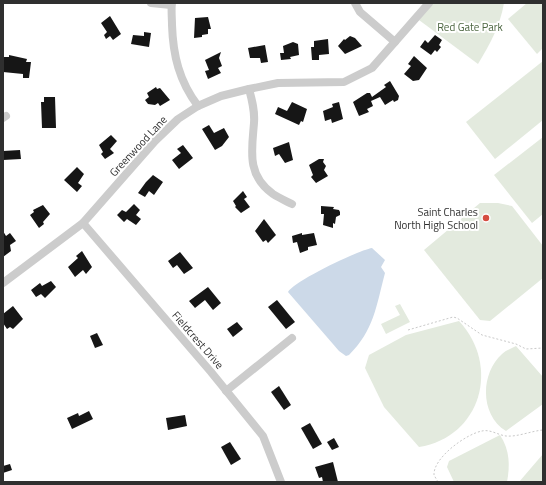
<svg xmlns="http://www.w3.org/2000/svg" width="546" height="485" font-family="'Titillium Web',sans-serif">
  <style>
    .green { fill: #e3eade }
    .water { fill: #ccd9e8 }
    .building { fill: #161616 }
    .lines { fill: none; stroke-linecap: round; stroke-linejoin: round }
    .path { stroke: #c9c9c9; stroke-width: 1; stroke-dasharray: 2 2; stroke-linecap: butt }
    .minor { stroke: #ccc; stroke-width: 8 }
    .poi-dot { fill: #d54d41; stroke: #fff; stroke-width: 1.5 }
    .labels { text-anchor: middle; stroke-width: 4; stroke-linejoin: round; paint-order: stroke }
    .park-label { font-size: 11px; fill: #4c6640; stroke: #fff }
    .street-label { font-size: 11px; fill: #2f2f2f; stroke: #fff }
    .poi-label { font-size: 11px; fill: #2f2f2f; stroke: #fff; text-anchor: end }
  </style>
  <rect width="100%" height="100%" fill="#fff"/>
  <g class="green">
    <path d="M432 3H504C500 26 490 44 478 64L419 20Z"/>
    <polygon points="527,3 543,3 543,48 537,54 508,19"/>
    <polygon points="543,61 543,120 495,159 466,122"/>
    <polygon points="543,137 543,214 532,223 494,175"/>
    <polygon points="480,203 498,203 512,206 543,246 543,278 490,321 480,320 424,250"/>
    <polygon points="400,304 410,322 386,334 381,324 400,315 395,306"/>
    <path d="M459 321C501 366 481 437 419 447L384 407 365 368 369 355 406 335Z"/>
    <path d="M516 346 543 377V404L506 431C480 415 480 374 502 354 506 350 511 349 516 346Z"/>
    <path d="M500 435C510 450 510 466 507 482H454L447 467 449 461Z"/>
    <polygon points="543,454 543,482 519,482"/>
  </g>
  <path class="water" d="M372 248 385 260 381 267 385 273C376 307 374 330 349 355L346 356 339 351 288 292C294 281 359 250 372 248Z"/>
  <g class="building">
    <polygon points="110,16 121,34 113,40 110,36 106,39 104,35 107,32 101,23"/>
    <polygon points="208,17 211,29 208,29 208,34 202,35 202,37 194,38 195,18"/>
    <polygon points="144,32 151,33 149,47 131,44 133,35 144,36"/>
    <polygon points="435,35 442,40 439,45 441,47 437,52 435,50 431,55 420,47 425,40 428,43"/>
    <polygon points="350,36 355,38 362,46 345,54 338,46 344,39 345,40"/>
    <polygon points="328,39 329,54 319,55 319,60 312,60 311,47 314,47 314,41"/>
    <polygon points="293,42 298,44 299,55 290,57 291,59 281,60 280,53 284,53 283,46"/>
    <polygon points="265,45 268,62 261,63 260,58 250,58 248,48"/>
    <polygon points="221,52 219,58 222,66 218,68 221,73 208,79 205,71 209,70 205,60"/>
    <polygon points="9,55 27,59 26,62 31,62 29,78 23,78 23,74 3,72 3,57 9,57"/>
    <polygon points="414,56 427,68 419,80 413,81 404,74 411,66 408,64"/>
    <polygon points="390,81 399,96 398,100 394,102 393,100 385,105 380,97 371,101 373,106 367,109 369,112 359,116 353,102 367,93 370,93 372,97 386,87 384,85"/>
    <polygon points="156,87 157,89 160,88 170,100 160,106 158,103 155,105 148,104 145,100 149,97 147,93"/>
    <polygon points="44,97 55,97 56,128 42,128 41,102 44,102"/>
    <polygon points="292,102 307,109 303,122 301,121 299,125 275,114 278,107 287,111"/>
    <polygon points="339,102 343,119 332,123 331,119 325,121 323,111 333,107 332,104"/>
    <polygon points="209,125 214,133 224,128 229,137 222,146 215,150 202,129"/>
    <polygon points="111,135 117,141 110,149 114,153 105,159 101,154 103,152 99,145"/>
    <polygon points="289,142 293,160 285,163 279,154 275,156 273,148"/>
    <polygon points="183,145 193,158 179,169 172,160 181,153 177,149"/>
    <polygon points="20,150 21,159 3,160 3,151"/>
    <polygon points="319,159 324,159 323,162 326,166 324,170 328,176 316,183 311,177 313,175 309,165"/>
    <polygon points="77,167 84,174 78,183 82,186 77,192 64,180"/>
    <polygon points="153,175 163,182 154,195 149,191 145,197 138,193 146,182"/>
    <polygon points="243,191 247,197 244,199 250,207 241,213 235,207 236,206 233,201"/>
    <polygon points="134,204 140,210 136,215 141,219 136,225 127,219 124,222 117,215 122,210 126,212"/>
    <polygon points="43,205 50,214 43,222 44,224 39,228 30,215 34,212 33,210"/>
    <polygon points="321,206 334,207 333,209 339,210 340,212 340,215 336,217 335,224 333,223 333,228 323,225 324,214 321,214"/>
    <polygon points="264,219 276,235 268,243 266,240 263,242 255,231"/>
    <polygon points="3,231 6,236 10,233 16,241 10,245 11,251 3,257"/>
    <polygon points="302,233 302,235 314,233 317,245 308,247 308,250 300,253 297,242 293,243 292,236"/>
    <polygon points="82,251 92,267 86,274 83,270 75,277 68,267 78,258 76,256"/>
    <polygon points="180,252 193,268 184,274 177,265 173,268 168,261"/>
    <polygon points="51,281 56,287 45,298 41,294 36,297 31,290 40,283 42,286"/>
    <polygon points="208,287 221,303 213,310 205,300 195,308 189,301"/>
    <polygon points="277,300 295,322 286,329 268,307"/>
    <polygon points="13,306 23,319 13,329 10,327 7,329 3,323 3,314"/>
    <polygon points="237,322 243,329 233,337 227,329"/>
    <polygon points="97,333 103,345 95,348 90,336"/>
    <polygon points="279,386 291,405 284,410 271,392"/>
    <polygon points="89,411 93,419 72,429 67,418 78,413 79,416"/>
    <polygon points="185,415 187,426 168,430 166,418"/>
    <polygon points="310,423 322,444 313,449 301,428"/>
    <polygon points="334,438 339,447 332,450 327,442"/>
    <polygon points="230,442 241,459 231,465 221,447"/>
    <polygon points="333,462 338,482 323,482 322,477 319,478 315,467"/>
    <polygon points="10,464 12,470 3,473 3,466"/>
  </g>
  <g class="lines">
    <g class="path">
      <polyline points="408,330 453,317 457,318 482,335 516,344 526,349 543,348"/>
      <path d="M438 482 434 475C433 458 466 434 482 431 490 429 498 435 506 436 518 437 531 431 543 430"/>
    </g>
    <g class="minor">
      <polyline points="151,3 171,5"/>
      <path d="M172 3C171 10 172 18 172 25 173 55 179 81 198 106"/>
      <polyline points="355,3 360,12 395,42"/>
      <path d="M249 89C252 100 255 111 254 123 252 149 246 175 273 194 279 198 286 201 292 204"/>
      <polyline points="3,118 6,116"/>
      <polyline points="83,223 211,372 263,436 281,482"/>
      <polyline points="3,283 83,223 155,141 178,119 198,106 221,96 249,89 278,83 344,82 372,68 429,3"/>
      <polyline points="226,391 292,338"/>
    </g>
  </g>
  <circle class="poi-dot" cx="486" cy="218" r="4"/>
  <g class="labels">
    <g class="park-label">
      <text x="470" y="31">Red Gate Park</text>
    </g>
    <g class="street-label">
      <text transform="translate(138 146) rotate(-47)" y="4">Greenwood Lane</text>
      <text transform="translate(198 340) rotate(49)" y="4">Fieldcrest Drive</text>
    </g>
    <g class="poi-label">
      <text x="478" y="216">Saint Charles<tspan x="478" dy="13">North High School</tspan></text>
    </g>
  </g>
  <rect width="546" height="485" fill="none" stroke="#2f2f2f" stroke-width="8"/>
</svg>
